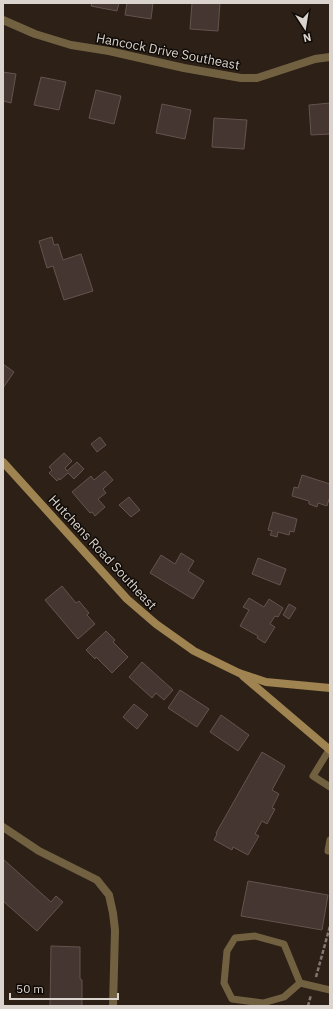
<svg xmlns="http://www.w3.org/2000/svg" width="333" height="1009" font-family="'IBM Plex Sans',sans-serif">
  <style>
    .building { fill: #463632; stroke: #64534f }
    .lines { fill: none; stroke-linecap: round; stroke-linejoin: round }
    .path { stroke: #827871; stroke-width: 2.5; stroke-dasharray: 4 2; stroke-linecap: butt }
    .lane { stroke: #726141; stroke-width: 7 }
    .street { stroke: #726141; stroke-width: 8 }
    .secondary { stroke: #9f8350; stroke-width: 8 }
    .labels { text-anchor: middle; stroke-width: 3; stroke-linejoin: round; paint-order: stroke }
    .street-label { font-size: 13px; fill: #dbd3cd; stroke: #100b07 }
  </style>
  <rect width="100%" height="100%" fill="#2c2017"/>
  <g class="building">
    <polygon points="92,3 119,3 117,11 91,6"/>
    <polygon points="127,3 153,3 151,19 125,15"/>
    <polygon points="192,3 220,3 218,31 190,29"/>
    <polygon points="3,72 16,74 11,103 3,101"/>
    <polygon points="41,77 66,82 59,110 34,105"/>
    <polygon points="96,90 121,96 114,124 89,118"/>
    <polygon points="330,103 330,134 311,135 309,105"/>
    <polygon points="162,104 191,110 185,139 156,133"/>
    <polygon points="214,118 247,120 244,149 212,147"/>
    <polygon points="52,237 54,245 58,244 63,260 81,254 93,291 64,300 53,266 47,268 39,241"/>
    <polygon points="3,364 14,372 3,388"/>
    <polygon points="100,437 106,445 97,452 91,444"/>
    <polygon points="64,453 72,461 65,468 67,471 77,462 84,469 74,479 68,473 60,480 59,478 57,481 49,473 52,470 49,467"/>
    <polygon points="105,471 113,480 103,489 106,493 98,499 105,507 95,516 92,512 90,513 72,492 91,476 94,480"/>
    <polygon points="302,475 330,484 330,499 329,499 327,506 318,503 317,507 309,504 309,501 292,496 294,487 298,488"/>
    <polygon points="129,497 140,510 131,517 119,505"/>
    <polygon points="273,512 297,519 294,532 290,531 289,535 278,532 277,537 270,535 272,531 268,530"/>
    <polygon points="181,553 194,561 188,571 204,581 193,599 150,573 161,555 175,564"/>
    <polygon points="258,558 286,569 280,585 252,574"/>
    <polygon points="62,586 76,603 79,601 89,613 87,615 95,624 78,639 45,600"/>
    <polygon points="249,598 264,607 269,599 283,608 278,617 275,616 270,624 275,627 265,643 257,638 258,636 240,626 249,610 243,607"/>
    <polygon points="289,604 296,608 289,619 283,615"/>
    <polygon points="106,631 115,640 113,642 128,657 112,673 96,657 95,659 86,650"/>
    <polygon points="142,662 173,690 164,700 156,693 152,698 129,677"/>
    <polygon points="180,690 209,709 197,727 168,708"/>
    <polygon points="134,704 148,715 137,729 123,717"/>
    <polygon points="221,715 249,735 238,751 210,732"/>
    <polygon points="262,752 285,766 272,790 279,794 272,808 275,809 267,824 262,821 255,834 259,836 248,855 233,847 232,850 214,840 217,834 216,833"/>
    <polygon points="3,859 51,902 56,896 63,902 37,931 3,901"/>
    <polygon points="248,881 328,895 322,930 241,916"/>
    <polygon points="51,946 80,947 80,979 82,980 82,1006 50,1006"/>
  </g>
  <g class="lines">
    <g class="path">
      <polyline points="316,977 330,926"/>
      <polyline points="308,1006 311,995"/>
    </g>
    <g class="lane">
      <polyline points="329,750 313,776 330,787"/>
      <polyline points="330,840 328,851 330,851"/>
      <polygon points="255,936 284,944 300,983 284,997 263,1003 232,999 224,983 227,951 235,938"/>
      <polyline points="300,983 330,990"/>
    </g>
    <g class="street">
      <polyline points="3,20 35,34 71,45 109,51 184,68 241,78 257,78 315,59 330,57"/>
      <polyline points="3,827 39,851 97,880 109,895 113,913 115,930 113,1006"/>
    </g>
    <g class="secondary">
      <polyline points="3,462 127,599 156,624 194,651 239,673 266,682 330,688"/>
      <polyline points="243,676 330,750"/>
    </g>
  </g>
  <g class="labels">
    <g class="street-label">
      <text transform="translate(168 51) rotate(11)" y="5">Hancock Drive Southeast</text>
      <text transform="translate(103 552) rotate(47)" y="5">Hutchens Road Southeast</text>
    </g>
  </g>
  <rect width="333" height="1009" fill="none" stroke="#dbd3cd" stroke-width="8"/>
  <g transform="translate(305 28) rotate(168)" stroke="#100b07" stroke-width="3" paint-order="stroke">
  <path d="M0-3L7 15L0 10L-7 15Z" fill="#dbd3cd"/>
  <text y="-6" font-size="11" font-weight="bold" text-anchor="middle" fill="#dbd3cd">N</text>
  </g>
  <path d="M10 993v6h108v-6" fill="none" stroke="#dbd3cd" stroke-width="2"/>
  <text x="16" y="993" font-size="12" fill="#dbd3cd" stroke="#100b07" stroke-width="3" paint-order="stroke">50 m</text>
</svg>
